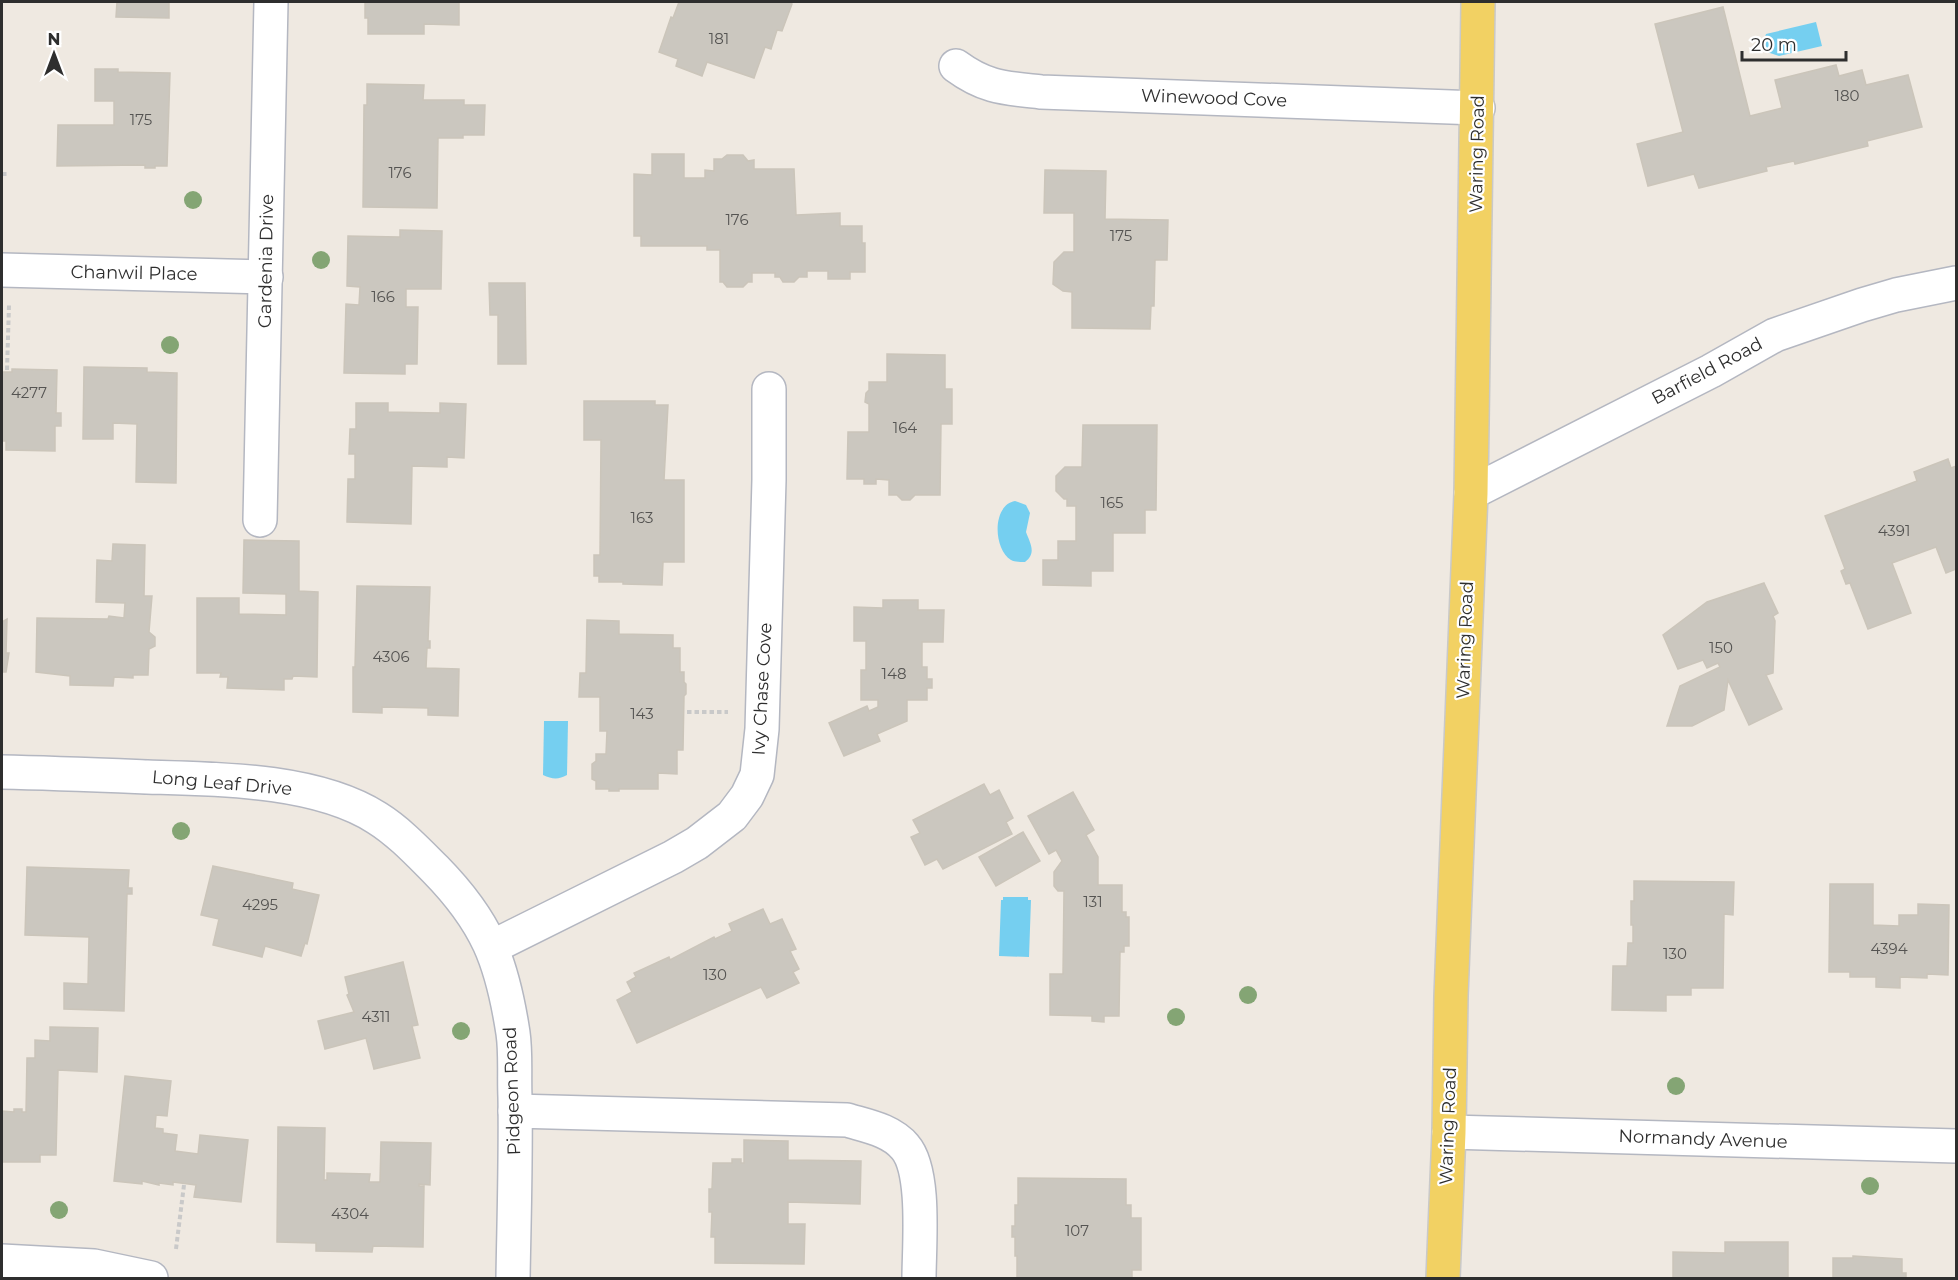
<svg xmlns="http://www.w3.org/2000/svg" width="1958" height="1280" font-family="Montserrat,sans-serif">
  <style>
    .water { fill: #75cff0 }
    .building { fill: #cbc7bf; stroke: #cbc5ba; stroke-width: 1.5 }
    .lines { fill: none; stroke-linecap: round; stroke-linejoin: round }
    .minor-casing { stroke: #b4b7c1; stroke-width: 36 }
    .major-casing { stroke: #c9c9c9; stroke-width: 36 }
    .path { stroke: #c9c9c9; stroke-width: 4; stroke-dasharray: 4.5 3; stroke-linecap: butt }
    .minor { stroke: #fff; stroke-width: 33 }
    .major { stroke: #f2d163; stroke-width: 33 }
    .tree { fill: #84a574 }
    .labels { text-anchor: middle; stroke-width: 4.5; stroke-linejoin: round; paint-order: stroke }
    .number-label { font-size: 15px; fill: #555452 }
    .street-label { font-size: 18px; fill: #2e2e2e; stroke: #fff }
  </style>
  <rect width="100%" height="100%" fill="#efe9e1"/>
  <g class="water">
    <polygon points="1816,22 1822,46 1779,56 1761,50 1766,34"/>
    <path d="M1015 501 1026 505 1030 513 1026 532C1030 543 1037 553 1025 562 1020 562 1015 562 1011 560 993 549 992 505 1015 501Z"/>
    <path d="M544 721H568L567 775C558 780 552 779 543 775Z"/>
    <polygon points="1003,897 1028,897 1028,900 1031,900 1029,957 999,956 1001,900 1003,900"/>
  </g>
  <g class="building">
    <polygon points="117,2 169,2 169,18 116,17"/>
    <polygon points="365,2 459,2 459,25 424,24 424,34 368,34 368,18 365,18"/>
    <polygon points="679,2 790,2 792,4 782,31 777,30 771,49 765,47 754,78 707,62 702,76 676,66 678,59 659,52 671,17 673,18"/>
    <polygon points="1723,7 1750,116 1782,108 1775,80 1836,65 1839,76 1862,70 1866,85 1908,75 1922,127 1867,141 1868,146 1795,164 1794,161 1766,167 1767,171 1699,188 1694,174 1648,186 1637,144 1683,132 1655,24"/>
    <polygon points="95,69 118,69 118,72 170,73 167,166 155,166 155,168 145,168 145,165 57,166 58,125 114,125 114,101 95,101"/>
    <polygon points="367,84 424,85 423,100 464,100 464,105 485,105 484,135 463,135 463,138 438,138 437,208 363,207 364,105 367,105"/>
    <polygon points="652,154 684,154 684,178 705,178 705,170 714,171 714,159 722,159 727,155 743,155 748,161 754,160 754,169 794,169 796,215 840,213 840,226 862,226 862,243 865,243 865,272 850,272 850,279 828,279 828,271 807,271 807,277 799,277 794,282 783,282 780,277 775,277 775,273 752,273 752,282 748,282 743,287 727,287 723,282 720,282 720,250 707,250 707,246 641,246 641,236 634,236 634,174 652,175"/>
    <polygon points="1045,170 1106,171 1105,219 1168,220 1167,260 1155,260 1154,306 1151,306 1150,329 1072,328 1072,292 1063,291 1053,284 1054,262 1064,252 1074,252 1074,213 1044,213"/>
    <polygon points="400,230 442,231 441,289 406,289 406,307 418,307 417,364 405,364 405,374 344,373 346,304 359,305 360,287 347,286 348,236 400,237"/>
    <polygon points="489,283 525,283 526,364 498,364 498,315 490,315"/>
    <polygon points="887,354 945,355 945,389 952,389 952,424 941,424 940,495 915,495 910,500 902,500 897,495 889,495 889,480 876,479 876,484 864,484 864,479 847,479 848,432 869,432 869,404 865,402 866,393 869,390 869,382 887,382"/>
    <polygon points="84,367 147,368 147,372 177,373 176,483 136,482 137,424 113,423 113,439 83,439"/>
    <polygon points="12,369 57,370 56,413 61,413 61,426 55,426 55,451 6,450 6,441 2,441 2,372 12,372"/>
    <polygon points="584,401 655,401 655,405 668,405 664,480 684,480 684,562 663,562 662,585 623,584 623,582 599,582 599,576 594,576 594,555 600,555 601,440 584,440"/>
    <polygon points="356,403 388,403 388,412 440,413 440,403 466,404 464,458 447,457 447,467 412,466 411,524 347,522 348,479 355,479 355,454 349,454 350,429 356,429"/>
    <polygon points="1083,425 1157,425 1156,510 1145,510 1145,533 1113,533 1113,571 1091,571 1091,586 1043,585 1043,560 1058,560 1058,541 1076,541 1076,506 1067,506 1067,499 1064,499 1056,491 1056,476 1065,467 1082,467"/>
    <polygon points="1948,459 1951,468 1956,466 1956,569 1946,573 1936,547 1892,563 1911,613 1868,629 1850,583 1846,584 1841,571 1845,569 1825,516 1917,481 1914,472"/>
    <polygon points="244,540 299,541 299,591 318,592 317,677 293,676 292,679 284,679 284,690 227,688 228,677 220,677 221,673 197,673 197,598 239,598 239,614 286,615 286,594 243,593"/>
    <polygon points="113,544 145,545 144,596 152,596 149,632 155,637 155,646 149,649 148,675 133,675 133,678 114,677 113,686 70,685 70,676 36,672 37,618 108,619 109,616 124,618 125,603 96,602 97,560 112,561"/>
    <polygon points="1764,583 1778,613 1773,616 1775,621 1773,673 1766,675 1782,709 1749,725 1728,680 1724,710 1692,726 1667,726 1680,686 1720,667 1718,663 1707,668 1703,660 1678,669 1663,635 1707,602"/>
    <polygon points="357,586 430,587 428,641 430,641 430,648 427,648 426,668 459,669 458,716 428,715 428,708 382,707 382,713 353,712 353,667 355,667"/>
    <polygon points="2,587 2,622 7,619 6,653 9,653 6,672 2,672"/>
    <polygon points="883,600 918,600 918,610 944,610 943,642 922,642 922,667 927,667 927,679 932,679 932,688 927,688 927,700 907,700 907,721 877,734 880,741 844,756 829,723 867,706 869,711 878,707 878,700 861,700 861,670 866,670 866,641 854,641 854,607 883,608"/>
    <polygon points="587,620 619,621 619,634 673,635 673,648 680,648 680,672 684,672 684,682 686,684 686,694 684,696 683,750 677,750 677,774 658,773 658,789 619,789 619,791 609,791 609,789 596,789 596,781 592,779 592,764 596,761 596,754 606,754 607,731 600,731 600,697 579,697 580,673 586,673"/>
    <polygon points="984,784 990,795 999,790 1013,818 1006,822 1012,834 943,869 937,859 925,865 911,837 920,833 913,820"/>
    <polygon points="1073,792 1094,830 1086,835 1098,857 1098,885 1122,885 1122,912 1126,912 1126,917 1129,917 1129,946 1124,946 1124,952 1120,952 1119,1016 1104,1016 1104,1022 1092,1021 1092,1016 1050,1015 1050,974 1063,974 1064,891 1058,891 1054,886 1054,872 1062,861 1056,850 1049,854 1028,816"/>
    <polygon points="1023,832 1040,861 996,886 979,857"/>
    <polygon points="213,866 293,883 292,889 319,895 307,944 305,943 301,956 265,946 262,957 213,945 219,919 201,915"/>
    <polygon points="27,867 129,870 128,888 132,888 132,894 127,894 124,1011 64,1009 64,983 88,984 89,937 25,935"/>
    <polygon points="1634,881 1734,882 1733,915 1724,914 1723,988 1691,988 1691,995 1666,995 1666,1011 1612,1010 1613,966 1627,966 1628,943 1633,943 1633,925 1631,925 1631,901 1634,901"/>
    <polygon points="1830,884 1873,884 1873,925 1899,926 1899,915 1918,915 1918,904 1949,905 1948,975 1927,974 1927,978 1900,977 1900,988 1876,987 1876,977 1850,977 1850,972 1829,972"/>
    <polygon points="763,909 770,924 782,919 796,949 790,951 799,969 793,972 799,983 767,998 761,987 637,1043 617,1000 632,992 627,982 636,977 634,973 669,957 670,960 714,937 715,939 732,931 729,924"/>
    <polygon points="403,962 418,1025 412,1026 420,1058 374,1069 366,1038 325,1049 318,1021 354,1012 347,995 349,994 345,977"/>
    <polygon points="50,1027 98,1028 97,1072 58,1070 56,1155 40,1155 40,1162 2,1162 2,1111 14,1112 14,1109 22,1109 22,1112 26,1112 27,1058 35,1058 35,1040 50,1041"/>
    <polygon points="125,1076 171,1081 167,1116 156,1115 155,1128 163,1129 163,1133 177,1135 175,1151 198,1154 200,1135 248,1140 241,1202 194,1197 196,1185 173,1182 173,1185 159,1183 159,1185 142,1181 142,1184 114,1181"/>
    <polygon points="278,1127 325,1128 324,1180 327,1180 327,1173 370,1174 369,1182 380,1182 381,1142 431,1143 430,1185 419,1184 419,1186 424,1186 423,1247 373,1246 372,1252 316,1251 316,1243 277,1242"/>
    <polygon points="744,1140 788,1141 788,1160 861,1161 860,1204 788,1202 788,1224 805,1224 804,1264 715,1263 715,1237 711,1237 712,1212 709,1212 709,1189 712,1189 713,1163 732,1163 732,1159 741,1159 741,1163 744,1163"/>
    <polygon points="1018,1178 1126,1179 1126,1205 1131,1205 1131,1218 1141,1218 1141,1270 1132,1270 1132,1278 1017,1278 1017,1256 1015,1256 1015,1237 1012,1237 1012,1226 1015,1226 1015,1205 1018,1205"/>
    <polygon points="1725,1242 1788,1242 1788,1278 1653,1278 1673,1278 1673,1252 1725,1253"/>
    <polygon points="1853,1256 1902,1259 1902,1273 1906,1273 1906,1278 1833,1278 1833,1258 1853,1258"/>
  </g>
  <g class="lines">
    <g class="minor-casing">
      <g id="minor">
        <path d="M956 66C986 88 1005 88 1041 92L1478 108"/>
        <polyline points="2,270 266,277"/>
        <polyline points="1471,493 1711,371 1775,335 1862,305 1896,295 1956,283"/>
        <polyline points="260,520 271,2"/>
        <path d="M2 772C50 773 98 775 147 777 217 779 316 779 377 818 398 831 417 851 435 869 487 922 502 961 513 1033 516 1054 514 1076 515 1097 516 1157 514 1218 513 1278"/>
        <polyline points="492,947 673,857 697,843 732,816 747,796 757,775 762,729 769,480 769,389"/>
        <path d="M515 1111 847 1120C867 1126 891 1130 905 1147 926 1171 919 1246 919 1278"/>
        <polyline points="1449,1132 1956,1146"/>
        <polyline points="2,1261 94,1266 151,1278"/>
      </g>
    </g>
    <g class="major-casing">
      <polyline id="major" points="1443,1278 1449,1132 1451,996 1471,493 1478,2"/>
    </g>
    <g class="path">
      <polyline points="2,174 9,174"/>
      <polyline points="7,370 9,305"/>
      <polyline points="687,712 728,712"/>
      <polyline points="176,1249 184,1185"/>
    </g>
    <use href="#minor" class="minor"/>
    <use href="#major" class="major"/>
  </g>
  <g class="tree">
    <circle cx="193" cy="200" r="9"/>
    <circle cx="321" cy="260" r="9"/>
    <circle cx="170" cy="345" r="9"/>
    <circle cx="181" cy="831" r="9"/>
    <circle cx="1248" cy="995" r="9"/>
    <circle cx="1176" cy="1017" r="9"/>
    <circle cx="461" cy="1031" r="9"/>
    <circle cx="1676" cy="1086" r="9"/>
    <circle cx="1870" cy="1186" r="9"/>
    <circle cx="59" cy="1210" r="9"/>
  </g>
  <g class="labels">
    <g class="number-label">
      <text x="719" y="44">181</text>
      <text x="1847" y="101">180</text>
      <text x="141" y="125">175</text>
      <text x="400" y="178">176</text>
      <text x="737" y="225">176</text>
      <text x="1121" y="241">175</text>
      <text x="383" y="302">166</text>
      <text x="29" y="398">4277</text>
      <text x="905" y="433">164</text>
      <text x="1112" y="508">165</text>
      <text x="642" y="523">163</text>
      <text x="1894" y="536">4391</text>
      <text x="1721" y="653">150</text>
      <text x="391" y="662">4306</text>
      <text x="894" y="679">148</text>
      <text x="642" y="719">143</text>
      <text x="1093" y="907">131</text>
      <text x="260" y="910">4295</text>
      <text x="1889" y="954">4394</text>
      <text x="1675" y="959">130</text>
      <text x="715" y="980">130</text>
      <text x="376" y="1022">4311</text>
      <text x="350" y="1219">4304</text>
      <text x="1077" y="1236">107</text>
    </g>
    <g class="street-label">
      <text transform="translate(1214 98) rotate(2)" y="6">Winewood Cove</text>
      <text transform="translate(1477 154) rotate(-89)" y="6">Waring Road</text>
      <text transform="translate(266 261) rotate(-89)" y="6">Gardenia Drive</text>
      <text transform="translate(134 273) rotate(1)" y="6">Chanwil Place</text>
      <text transform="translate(1707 371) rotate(-28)" y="6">Barfield Road</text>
      <text transform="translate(1465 640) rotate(-88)" y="6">Waring Road</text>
      <text transform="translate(762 689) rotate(-87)" y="6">Ivy Chase Cove</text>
      <text transform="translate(222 783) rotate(5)" y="6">Long Leaf Drive</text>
      <text transform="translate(512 1091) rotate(-92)" y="6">Pidgeon Road</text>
      <text transform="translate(1448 1126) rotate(-88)" y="6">Waring Road</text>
      <text transform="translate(1703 1139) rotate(2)" y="6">Normandy Avenue</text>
    </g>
  </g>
  <rect width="1958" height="1280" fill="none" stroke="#2e2e2e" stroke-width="6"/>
  <g transform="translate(54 54)" stroke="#ffffff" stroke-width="4.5" paint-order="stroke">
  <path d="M0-4.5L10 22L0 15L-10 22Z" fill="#2e2e2e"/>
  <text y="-9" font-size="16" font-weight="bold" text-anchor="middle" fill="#2e2e2e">N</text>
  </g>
  <path d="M1742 51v9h104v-9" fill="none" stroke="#2e2e2e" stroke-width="3"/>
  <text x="1751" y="51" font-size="18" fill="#2e2e2e" stroke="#ffffff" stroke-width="4.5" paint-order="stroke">20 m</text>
</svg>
